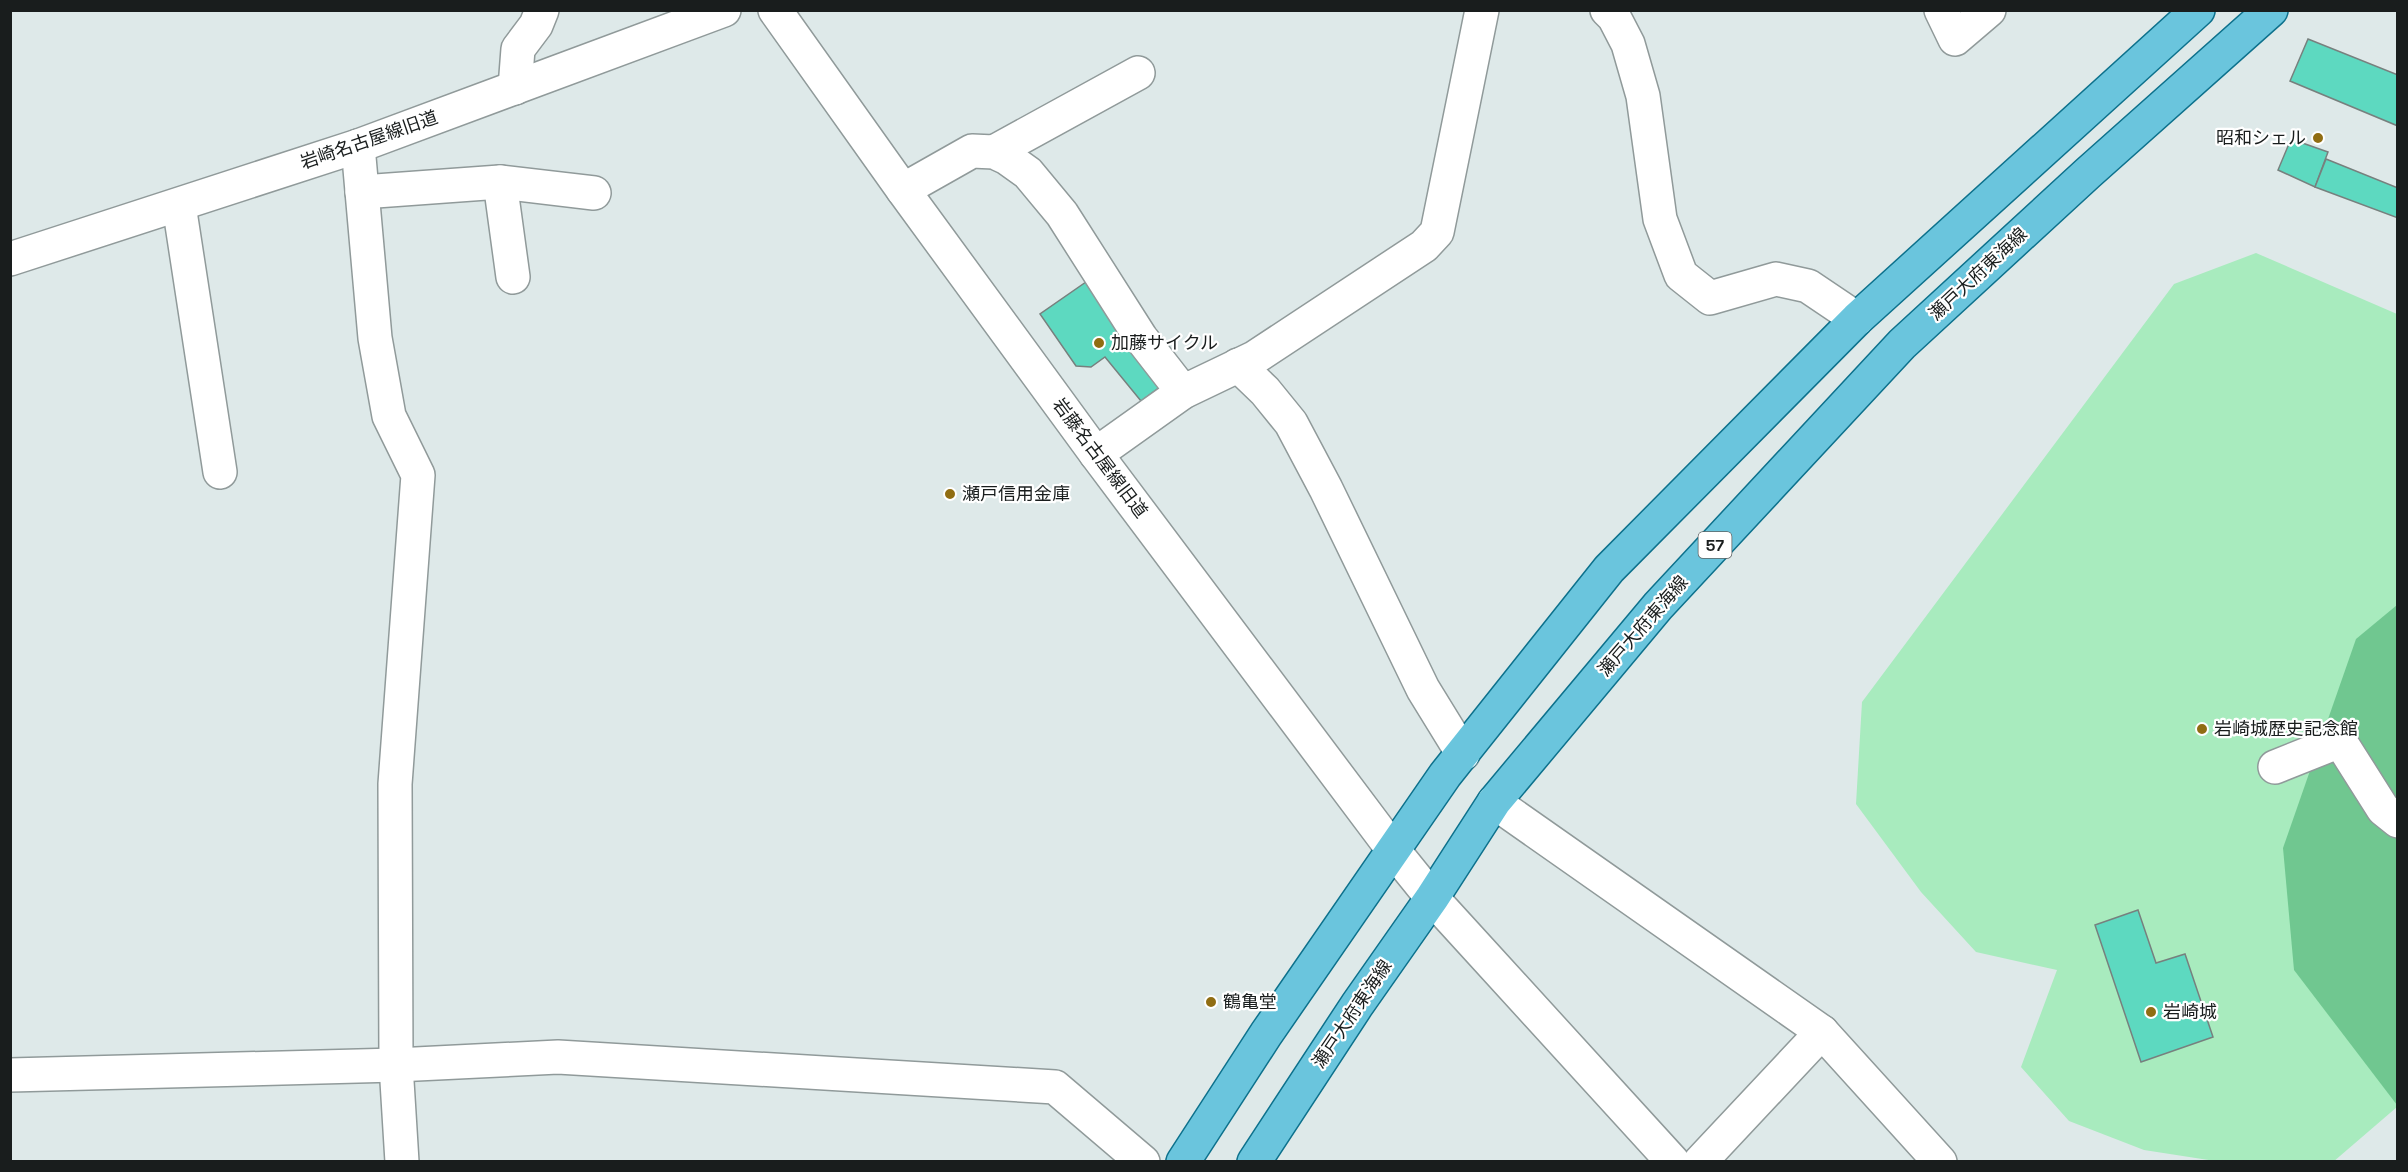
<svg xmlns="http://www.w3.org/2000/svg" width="2408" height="1172" font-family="'Space Grotesk','Noto Sans JP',sans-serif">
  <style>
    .green { fill: #a8ebbe }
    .forest { fill: #70c790 }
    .building { fill: #5dd9c0; stroke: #77807e; stroke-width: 1.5 }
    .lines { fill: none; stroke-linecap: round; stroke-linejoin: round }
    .minor-casing { stroke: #909a9a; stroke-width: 36 }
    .tertiary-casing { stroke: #909a9a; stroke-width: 36 }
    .primary-casing { stroke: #0d718c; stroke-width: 36 }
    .minor { stroke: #fff; stroke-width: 33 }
    .tertiary { stroke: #fff; stroke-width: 33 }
    .primary { stroke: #6ac5dd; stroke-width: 33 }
    .poi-dot { fill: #906d12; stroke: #fff; stroke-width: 2 }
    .labels { text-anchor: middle; stroke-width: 4.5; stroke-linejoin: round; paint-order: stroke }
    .shield { fill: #fff; stroke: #5e6161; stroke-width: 1.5 }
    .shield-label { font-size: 16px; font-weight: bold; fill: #191d1d }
    .poi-label { font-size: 18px; fill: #191d1d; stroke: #fff; text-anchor: start }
    .street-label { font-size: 18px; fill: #191d1d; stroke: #fff }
  </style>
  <rect width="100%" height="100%" fill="#dee9e9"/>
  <polygon class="green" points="2256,253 2397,314 2397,1107 2333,1162 2215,1161 2144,1150 2069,1121 2021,1067 2057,970 1976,952 1921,892 1856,804 1862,702 2174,284"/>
  <polygon class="forest" points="2397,605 2397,1105 2294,970 2283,848 2356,639"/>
  <g class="building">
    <polygon points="2308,39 2398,75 2398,126 2290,81"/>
    <polygon points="2291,139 2328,152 2315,187 2278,170"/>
    <polygon points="2326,159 2398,188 2398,218 2315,187"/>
    <polygon points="1086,282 1160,387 1141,401 1105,357 1091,367 1076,366 1040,314"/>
    <polygon points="2138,910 2156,963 2185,954 2213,1037 2141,1062 2095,925"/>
  </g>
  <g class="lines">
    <g class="minor-casing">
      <g id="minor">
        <polyline points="1607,10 1614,17 1628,44 1643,96 1660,219 1681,275 1710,298 1776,279 1808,286 1857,319"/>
        <polyline points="1941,10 1955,39 1989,10"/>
        <polyline points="515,88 518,49 536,25 542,10"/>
        <polyline points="358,146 375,338 389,416 418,475 395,784 396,1065 402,1162"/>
        <polyline points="994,152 1138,73"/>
        <polyline points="500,182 513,277"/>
        <polyline points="903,190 972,151 994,152 1007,158 1028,173 1062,214 1141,338 1183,392"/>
        <polyline points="362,192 500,182 594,193"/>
        <polyline points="179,205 220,472"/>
        <polyline points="1238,365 1265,391 1291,423 1326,489 1423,689 1463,754"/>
        <polyline points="1096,454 1183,392 1254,358 1424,246 1437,232 1482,10"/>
        <polyline points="2275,767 2340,741 2383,809 2398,821"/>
        <polyline points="1494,802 1822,1032 1940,1162"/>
        <polyline points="10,1075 396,1065 558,1057 1055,1087 1143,1162"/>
        <polyline points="1700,1162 1822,1032"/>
      </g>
    </g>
    <g class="tertiary-casing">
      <g id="tertiary">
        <polyline points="775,10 903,190 1096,454 1394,851 1432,898 1673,1162"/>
        <polyline points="10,259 358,146 724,10"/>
      </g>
    </g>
    <g class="primary-casing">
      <g id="primary">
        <polyline points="1183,1162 1266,1034 1445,775 1609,569 1857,319 2198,10"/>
        <polyline points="1254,1162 1357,1005 1432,898 1494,802 1658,606 1902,344 2088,173 2271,10"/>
      </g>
    </g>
    <use href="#minor" class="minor"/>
    <use href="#tertiary" class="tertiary"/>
    <use href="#primary" class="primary"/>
  </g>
  <g class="poi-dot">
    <circle cx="2318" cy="138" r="6"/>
    <circle cx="1099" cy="343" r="6"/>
    <circle cx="950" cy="494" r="6"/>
    <circle cx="2202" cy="729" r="6"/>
    <circle cx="1211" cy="1002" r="6"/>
    <circle cx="2151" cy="1012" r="6"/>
  </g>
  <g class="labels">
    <rect class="shield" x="1698.5" y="532" width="33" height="26" rx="4.5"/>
    <g class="shield-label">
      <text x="1715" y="551">57</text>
    </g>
    <g class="poi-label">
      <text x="2306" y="144" text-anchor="end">昭和シェル</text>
      <text x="1111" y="349">加藤サイクル</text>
      <text x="962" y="500">瀬戸信用金庫</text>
      <text x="2214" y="735">岩崎城歴史記念館</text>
      <text x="1223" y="1008">鶴亀堂</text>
      <text x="2163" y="1018">岩崎城</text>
    </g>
    <g class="street-label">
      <text transform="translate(369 140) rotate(-19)" y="6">岩崎名古屋線旧道</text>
      <text transform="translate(1978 274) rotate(-43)" y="6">瀬戸大府東海線</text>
      <text transform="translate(1100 458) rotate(53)" y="6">岩藤名古屋線旧道</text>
      <text transform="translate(1643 626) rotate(-49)" y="6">瀬戸大府東海線</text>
      <text transform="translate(1352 1014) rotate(-56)" y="6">瀬戸大府東海線</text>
    </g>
  </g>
  <rect width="2408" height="1172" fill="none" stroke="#191d1d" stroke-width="24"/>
</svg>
